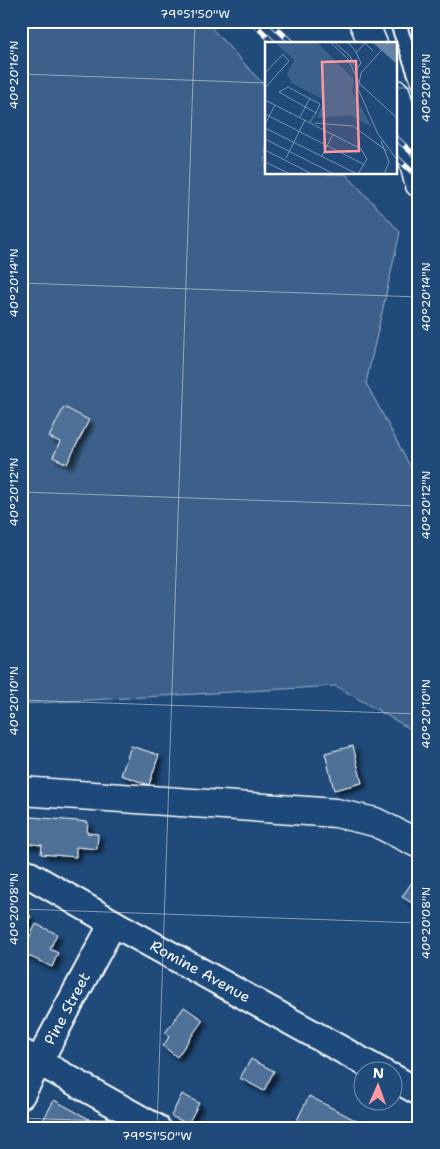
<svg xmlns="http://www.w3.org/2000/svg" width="440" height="1149" font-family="'Shantell Sans',sans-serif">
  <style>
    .green { fill: #3c618b; stroke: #9eb0c5 }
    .building { fill: #507197; stroke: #fff; filter: url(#shadow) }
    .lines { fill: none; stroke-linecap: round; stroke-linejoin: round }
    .service-casing { stroke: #fff; stroke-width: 18 }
    .minor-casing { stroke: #fff; stroke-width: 30 }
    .tertiary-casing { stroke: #fff; stroke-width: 31 }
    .service { stroke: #1f4a7a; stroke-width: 14 }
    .minor { stroke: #1f4a7a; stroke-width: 26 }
    .tertiary { stroke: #1f4a7a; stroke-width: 28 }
    .rail-casing { stroke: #fff; stroke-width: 5.5 }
    .rail { stroke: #1f4a7a; stroke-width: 4; stroke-dasharray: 11; stroke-linecap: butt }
    .ticks { fill: none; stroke: #fff; stroke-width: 1; stroke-opacity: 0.45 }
    .labels { text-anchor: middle; stroke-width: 4; stroke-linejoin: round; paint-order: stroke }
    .street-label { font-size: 15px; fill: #fff; stroke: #1f4a7a }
    .inset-road { fill: none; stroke: #7992af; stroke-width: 1 }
    .view { fill: #ff9aa2; fill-opacity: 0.15; stroke: #ff9aa2; stroke-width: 2.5 }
    .inset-edge { fill: none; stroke: #fff; stroke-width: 2.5 }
    .neatline { fill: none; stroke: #fff; stroke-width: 2 }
    .ticks-label { font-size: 12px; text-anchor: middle; fill: #fff }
  </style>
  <defs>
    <filter id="shadow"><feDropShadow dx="4.5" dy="4.5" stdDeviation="2.5" flood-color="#0009"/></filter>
  </defs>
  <rect width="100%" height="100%" fill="#1f4a7a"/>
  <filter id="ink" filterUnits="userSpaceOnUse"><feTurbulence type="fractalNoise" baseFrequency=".02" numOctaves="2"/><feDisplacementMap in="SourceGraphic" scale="10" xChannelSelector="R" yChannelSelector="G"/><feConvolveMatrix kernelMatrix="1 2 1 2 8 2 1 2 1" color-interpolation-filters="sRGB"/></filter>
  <g filter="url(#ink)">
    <polygon class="green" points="21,21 205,21 266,87 266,174 346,174 400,232 366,383 419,483 419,734 336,686 21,704"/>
    <g class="building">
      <polygon points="64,407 89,420 67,464 53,457 60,442 49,437"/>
      <polygon points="131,746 159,755 149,785 121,775"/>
      <polygon points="353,746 362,783 334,790 325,753"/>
      <polygon points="21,816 88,822 87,833 98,834 97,849 76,847 76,857 41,854 42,845 21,843"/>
      <polygon points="418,873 419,900 415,905 402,897"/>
      <polygon points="21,911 31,916 21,935"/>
      <polygon points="36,924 57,934 50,949 58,953 52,967 22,953"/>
      <polygon points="184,1007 203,1020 177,1057 163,1046 169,1037 165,1033"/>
      <polygon points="251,1059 274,1071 264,1091 240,1078"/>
      <polygon points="182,1094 199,1103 188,1124 171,1116"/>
      <polygon points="309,1096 361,1123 359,1128 293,1128"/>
      <polygon points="54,1100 89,1119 84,1128 39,1128"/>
      <polygon points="108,1116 128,1128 101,1128"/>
      <polygon points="206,1121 218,1127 217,1128 202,1128"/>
    </g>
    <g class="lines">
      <g class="service-casing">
        <polyline id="service" points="397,21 419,83"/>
      </g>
      <g class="minor-casing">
        <g id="minor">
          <path id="s1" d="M21 870 113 923 382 1072"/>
          <polyline points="21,1052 157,1128"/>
          <polyline points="392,1077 419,1092"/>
          <path id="s2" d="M21 1095 113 923"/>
        </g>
      </g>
      <g class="tertiary-casing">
        <g id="tertiary">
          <polyline points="363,21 373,44"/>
          <polyline points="396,94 419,183"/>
          <polyline points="21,791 336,813 375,822 419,844"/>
        </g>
      </g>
      <use href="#service" class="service"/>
      <use href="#minor" class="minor"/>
      <use href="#tertiary" class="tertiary"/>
      <g class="rail-casing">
        <g id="rail">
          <polyline points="251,21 275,44"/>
          <polyline points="269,21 293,44"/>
          <polyline points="396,138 419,159"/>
          <polyline points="396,157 419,178"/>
        </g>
      </g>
      <use href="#rail" class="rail"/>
    </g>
  </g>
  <path class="ticks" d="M21 74 266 83M396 88H419M21 283 419 297M21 492 419 506M21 700 419 714M21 909 419 923M21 1118 306 1128M157 1128 195 21"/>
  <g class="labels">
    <g class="street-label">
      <text dy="5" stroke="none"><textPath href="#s1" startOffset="206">Romine Avenue</textPath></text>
      <text dy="5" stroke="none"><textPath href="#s2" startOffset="98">Pine Street</textPath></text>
    </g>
  </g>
  <g transform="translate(265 42)">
    <rect width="132" height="132" fill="#1f4a7a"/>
    <path d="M9 0H52L89 38 87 49 107 85 85 73 52 76 59 58 27 41 22 32 29 18Z" fill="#3c618b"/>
    <path d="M107 0H132V22L125 16Z" fill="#6583a4"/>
    <path class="inset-road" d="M65 0 83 17 95 42 133 77M69 0 85 14 89 23M82 0 90 8 96 21 91 28M124 0 96 31 93 47 113 92 133 119M91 11 100 1 108 9M0 31 18 12 24 19 0 46M0 58 96 107 102 117 93 132M0 72 100 123M35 75 45 56M45 80 51 71 55 62 23 45 14 50 51 71M50 81 88 84 122 109M0 82 10 63M0 86 92 132M0 97 69 132M116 99 124 120 119 132M0 108 47 132M57 114 68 92M21 116 40 78M0 120 25 132"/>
    <path class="view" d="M91 19 94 109 60 110 57 20Z"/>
    <rect width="132" height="132" class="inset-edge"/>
  </g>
  <rect width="440" height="1149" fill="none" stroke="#1f4a7a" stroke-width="55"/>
  <g transform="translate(378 1086) rotate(2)"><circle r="24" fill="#1f4a7a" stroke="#7992af"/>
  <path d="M0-4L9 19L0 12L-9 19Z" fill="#ff9aa2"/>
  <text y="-8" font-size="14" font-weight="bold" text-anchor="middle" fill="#ffffff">N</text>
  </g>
  <rect x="28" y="28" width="384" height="1094" class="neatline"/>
  <g class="ticks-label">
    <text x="195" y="18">79°51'50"W</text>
    <text transform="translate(14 75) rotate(-90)" y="4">40°20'16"N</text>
    <text transform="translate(426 88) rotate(-90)" y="4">40°20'16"N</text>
    <text transform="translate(14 283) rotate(-90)" y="4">40°20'14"N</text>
    <text transform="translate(426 297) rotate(-90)" y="4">40°20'14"N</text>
    <text transform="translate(14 492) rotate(-90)" y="4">40°20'12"N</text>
    <text transform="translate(426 505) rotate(-90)" y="4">40°20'12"N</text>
    <text transform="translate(14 701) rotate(-90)" y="4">40°20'10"N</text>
    <text transform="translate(426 714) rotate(-90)" y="4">40°20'10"N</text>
    <text transform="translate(14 909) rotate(-90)" y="4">40°20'08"N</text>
    <text transform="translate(426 923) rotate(-90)" y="4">40°20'08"N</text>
    <text x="157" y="1140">79°51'50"W</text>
  </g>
</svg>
